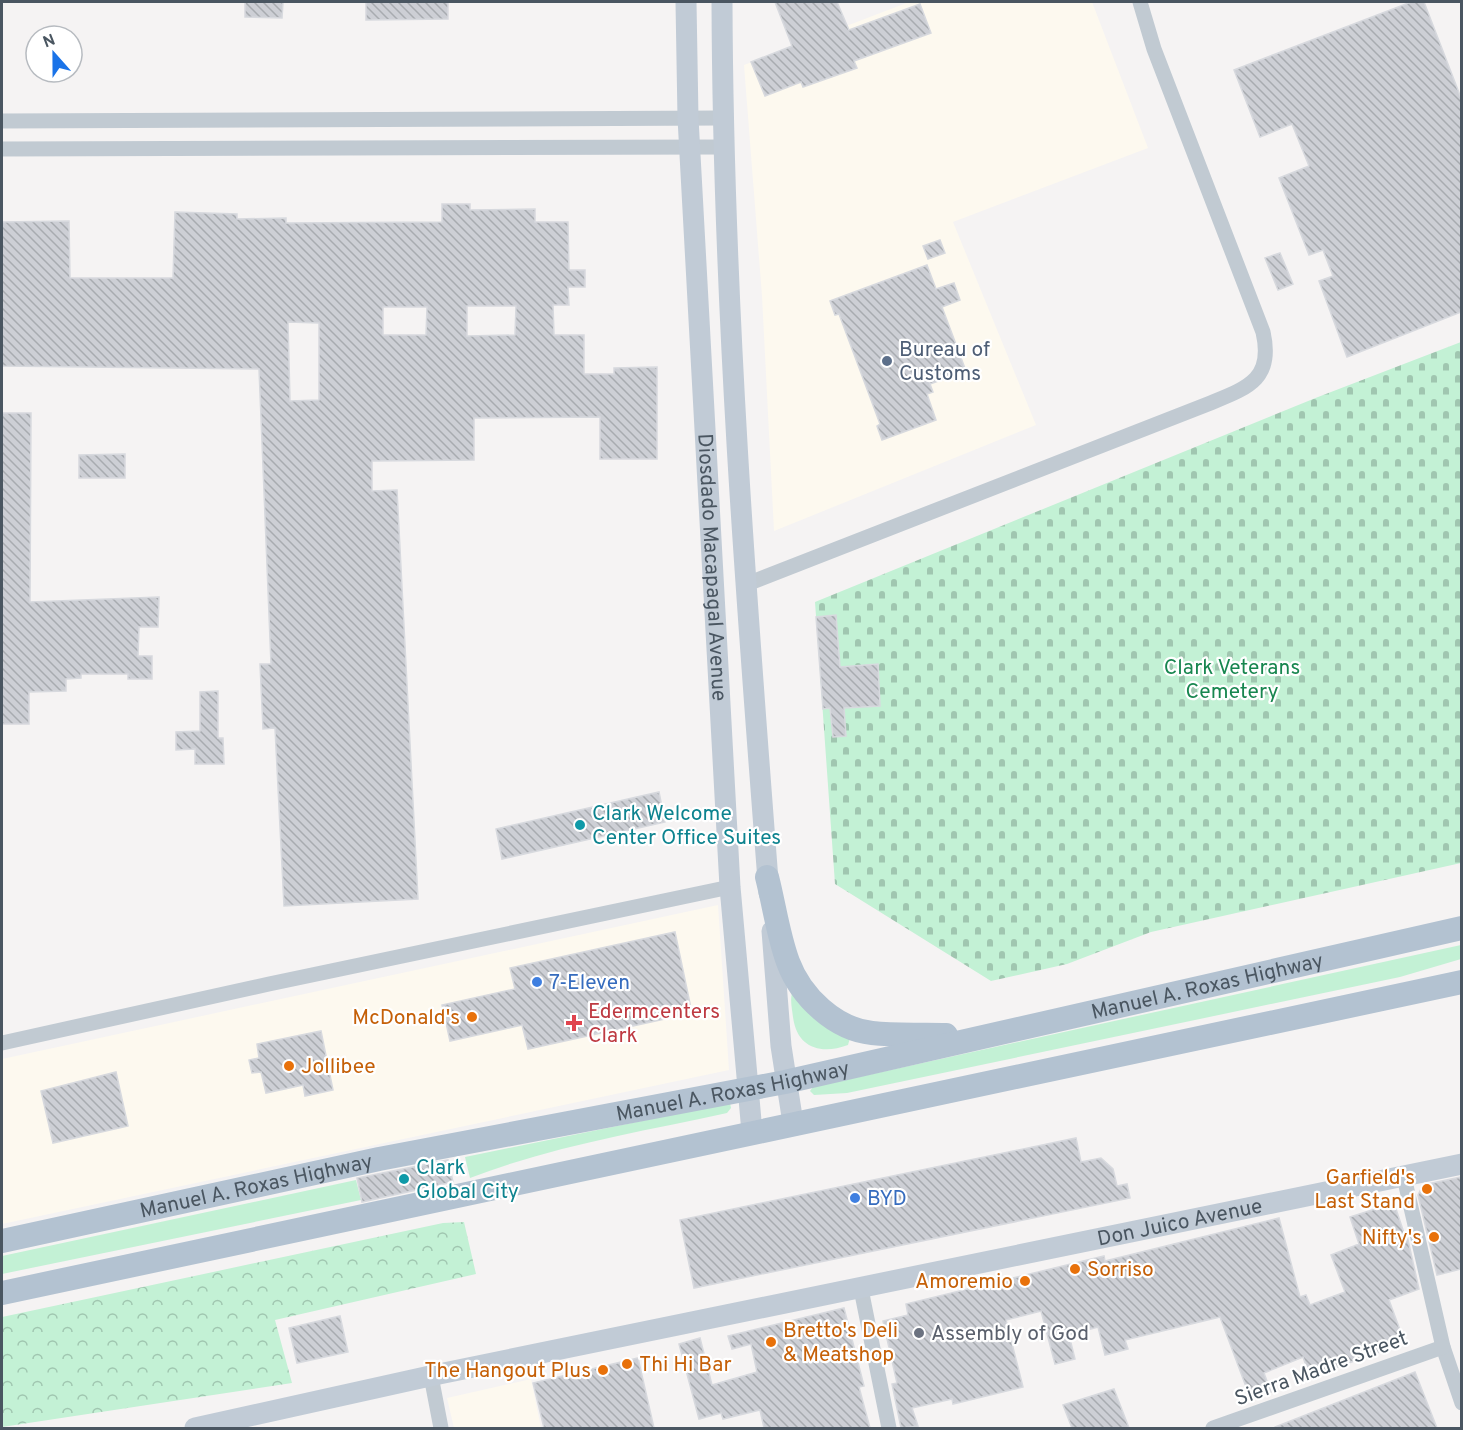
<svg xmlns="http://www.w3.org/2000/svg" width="1463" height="1430" font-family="Overpass,sans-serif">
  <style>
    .commercial { fill: #fdf9ef }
    .grass { fill: #c3f1d5 }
    .forest { fill: url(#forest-crowns) }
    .cemetery { fill: url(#cemetery-stones) }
    .building { fill: url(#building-back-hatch); stroke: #d7d9de; stroke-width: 1.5; fill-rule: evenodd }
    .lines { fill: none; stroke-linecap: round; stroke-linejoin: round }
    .minor { stroke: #c1cad2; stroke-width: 15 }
    .secondary { stroke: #c1cbd6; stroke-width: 21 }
    .primary { stroke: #b3c2d1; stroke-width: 24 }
    .service-dot { fill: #5c6f8a; stroke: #fff; stroke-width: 2 }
    .culture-dot { fill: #0f9aa8; stroke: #fff; stroke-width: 2 }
    .shop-dot { fill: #3f7fe0; stroke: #fff; stroke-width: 2 }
    .food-dot { fill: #e8710a; stroke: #fff; stroke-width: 2 }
    .health-dot { fill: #e0444e; stroke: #fff; stroke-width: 2 }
    .worship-dot { fill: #6b7280; stroke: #fff; stroke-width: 2 }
    .labels { text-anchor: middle; stroke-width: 4.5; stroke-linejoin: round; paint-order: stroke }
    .service-label { font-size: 21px; fill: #4e5e75; stroke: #fff; text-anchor: start }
    .street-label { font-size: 21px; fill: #4a5661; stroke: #fff }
    .park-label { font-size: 21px; fill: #17864f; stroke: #fff }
    .culture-label { font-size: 21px; fill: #0d838f; stroke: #fff; text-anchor: start }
    .shop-label { font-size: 21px; fill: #366cbe; stroke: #fff; text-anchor: start }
    .health-label { font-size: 21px; fill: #be3a42; stroke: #fff; text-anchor: start }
    .food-label { font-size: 21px; fill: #c56008; stroke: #fff; text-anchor: end }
    .worship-label { font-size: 21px; fill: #5b616d; stroke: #fff; text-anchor: start }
  </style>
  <defs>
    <pattern id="forest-crowns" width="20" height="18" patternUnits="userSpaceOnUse" patternTransform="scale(1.5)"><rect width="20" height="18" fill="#c3f1d5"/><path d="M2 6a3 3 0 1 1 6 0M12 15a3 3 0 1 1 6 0" fill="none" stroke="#a0c6b0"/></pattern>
    <pattern id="cemetery-stones" width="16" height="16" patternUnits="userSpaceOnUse" patternTransform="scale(1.5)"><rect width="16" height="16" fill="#c3f1d5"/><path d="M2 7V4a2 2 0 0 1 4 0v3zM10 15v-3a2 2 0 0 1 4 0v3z" fill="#a0c6b0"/></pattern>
    <pattern id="building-back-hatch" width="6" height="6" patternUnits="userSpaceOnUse" patternTransform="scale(1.5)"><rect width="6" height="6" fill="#cdcfd5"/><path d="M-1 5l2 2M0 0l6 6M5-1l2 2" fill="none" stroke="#a8abb0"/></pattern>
  </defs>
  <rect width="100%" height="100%" fill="#f5f3f3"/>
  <g class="commercial">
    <polygon points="909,2 1092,2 1148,148 953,222 1036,425 774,531 762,296 744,65"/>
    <polygon points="718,905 729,1070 2,1224 2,1059"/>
    <polygon points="531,1379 541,1428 454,1428 447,1398"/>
  </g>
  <g class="grass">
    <polygon points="1461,945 1461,959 1400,977 847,1093 814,1095 810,1091 813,1087"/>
    <path d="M792 993 850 1038 848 1045C821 1055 797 1048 793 1017 792 1009 790 1000 792 993Z"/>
    <path d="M730 1103 731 1108 727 1113C640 1132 553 1146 470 1178L465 1157Z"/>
    <polygon points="356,1180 361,1200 2,1274 2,1256"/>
  </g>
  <polygon class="forest" points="464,1222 476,1274 275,1320 292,1383 2,1427 2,1317 443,1223"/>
  <polygon class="cemetery" points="1461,342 1461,863 1151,932 1067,964 991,981 835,884 815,602 1318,397"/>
  <g class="building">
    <polygon points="245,2 283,2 282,18 245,17"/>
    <polygon points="366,2 448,2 448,19 366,20"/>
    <polygon points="775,2 837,2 849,30 920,4 931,33 854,61 857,68 803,87 801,82 765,96 751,62 792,46"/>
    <polygon points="1411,2 1424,2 1461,98 1461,312 1347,357 1319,281 1333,276 1323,250 1309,255 1279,178 1309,166 1292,124 1260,137 1234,70"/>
    <path d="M442 204H470V210L535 209V222H568L569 270H585V287H568L569 305H553L554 335H584V374H614V368L657 367V459H600V417L474 418V460L372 461V491L397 490 418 899 284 906 275 728 263 729 260 664H271L259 369 2 366V222L69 221 70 278H173L175 212 237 214V219L286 218V223L442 222ZM467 306H516L515 335 467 336ZM383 307H427L426 335H383ZM288 322 319 323V400L290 401Z"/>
    <polygon points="940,240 945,253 928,259 923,246"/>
    <polygon points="1280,253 1293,284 1278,290 1265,258"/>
    <polygon points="927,265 936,289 954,283 960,300 942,307 966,371 930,384 933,392 927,394 936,420 882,440 877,426 880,424 839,314 835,315 830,301"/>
    <polygon points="2,413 31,413 30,602 159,597 158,627 139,627 138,656 152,656 152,679 128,679 128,674 81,674 81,678 66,679 66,691 29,692 29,724 2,724"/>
    <polygon points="125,454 125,478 79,478 79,455"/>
    <polygon points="836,615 840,667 878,664 880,706 844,708 846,736 833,737 830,708 823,709 816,617"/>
    <polygon points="218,691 218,738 223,738 224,764 195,764 195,749 176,750 176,732 200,731 200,692"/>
    <polygon points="659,792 665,822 502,859 496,829"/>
    <polygon points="675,932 692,1013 528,1049 522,1025 450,1041 442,1005 515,989 510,968"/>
    <polygon points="321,1031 333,1090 305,1096 303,1085 266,1093 261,1072 252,1073 249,1060 259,1058 257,1044"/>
    <polygon points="116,1072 128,1126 53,1143 41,1091"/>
    <polygon points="1076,1138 1081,1162 1101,1158 1113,1169 1117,1186 1127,1184 1130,1198 694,1288 680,1220"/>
    <polygon points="448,1160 453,1182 362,1202 357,1178"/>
    <polygon points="1461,1177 1461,1269 1437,1275 1418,1195 1423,1185"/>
    <polygon points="1394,1203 1405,1236 1406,1231 1419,1289 1389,1300 1403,1338 1377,1348 1379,1352 1310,1377 1303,1357 1264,1373 1271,1392 1251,1400 1220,1317 1125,1340 1128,1349 1105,1355 1098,1327 1069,1335 1075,1359 1055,1364 1041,1311 1006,1320 1023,1387 953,1404 952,1399 912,1408 918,1426 901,1428 892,1384 897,1383 883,1321 908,1315 906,1304 1104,1256 1105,1261 1279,1218 1300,1297 1306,1295 1310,1305 1345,1292 1331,1255 1359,1244 1350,1217"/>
    <polygon points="844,1308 864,1386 859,1387 870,1428 764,1428 760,1410 723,1419 721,1413 699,1419 679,1344 700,1338 712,1385 757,1372 751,1344 732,1349 728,1336"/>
    <polygon points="340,1316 348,1352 297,1363 289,1328"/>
    <polygon points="638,1358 654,1428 544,1428 533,1383"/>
    <polygon points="1415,1372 1437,1428 1275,1428 1275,1427"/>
    <polygon points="1114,1389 1129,1428 1072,1428 1063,1405"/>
  </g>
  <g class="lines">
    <g class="minor">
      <polyline points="2,121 723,118"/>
      <polyline points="2,149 723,147"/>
      <path d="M747 584 1208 404C1247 388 1274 380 1263 332L1154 49 1140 2"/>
      <polyline points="2,1043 269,984 730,887"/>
      <polyline points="1404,1177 1443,1347 1462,1403"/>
      <polyline points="861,1289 889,1428"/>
      <polyline points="431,1376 441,1428"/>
      <polyline points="1213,1428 1443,1347"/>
    </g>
    <g class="secondary">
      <path id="s1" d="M686 2 688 118 730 887 752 1132"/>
      <path d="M722 2C723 299 746 597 769 893"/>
      <polyline points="772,931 781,1046 793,1123"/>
      <path id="s2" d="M195 1428 439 1374 1462 1164"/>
    </g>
    <g class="primary">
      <path d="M767 877C774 904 778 935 788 962 801 997 835 1029 872 1033 897 1036 922 1034 946 1035"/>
      <path id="s3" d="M2 1241 379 1159 785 1082 1462 928"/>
      <polyline points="2,1293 1462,982"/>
    </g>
  </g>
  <circle class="service-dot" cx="887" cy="361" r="6"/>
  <g class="culture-dot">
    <circle cx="580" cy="825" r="6"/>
    <circle cx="404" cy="1179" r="6"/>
  </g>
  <g class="shop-dot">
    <circle cx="537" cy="982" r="6"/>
    <circle cx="855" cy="1198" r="6"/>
  </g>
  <g class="food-dot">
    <circle cx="472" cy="1017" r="6"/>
    <circle cx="289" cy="1066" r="6"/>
    <circle cx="1427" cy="1189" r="6"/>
    <circle cx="1434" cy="1237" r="6"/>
    <circle cx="1075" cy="1269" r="6"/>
    <circle cx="1025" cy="1281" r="6"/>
    <circle cx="771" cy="1342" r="6"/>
    <circle cx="627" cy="1364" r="6"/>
    <circle cx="603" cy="1370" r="6"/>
  </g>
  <path class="health-dot" d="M571 1014h6v6h6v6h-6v6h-6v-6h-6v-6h6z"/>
  <circle class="worship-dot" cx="919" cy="1333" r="6"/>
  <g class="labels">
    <g class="service-label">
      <text x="899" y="356">Bureau of<tspan x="899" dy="24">Customs</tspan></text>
    </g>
    <g class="street-label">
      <text dy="7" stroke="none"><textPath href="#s1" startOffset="566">Diosdado Macapagal Avenue</textPath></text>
      <text dy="7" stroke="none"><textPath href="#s3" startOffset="1232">Manuel A. Roxas Highway</textPath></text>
      <text dy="7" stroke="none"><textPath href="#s3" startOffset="746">Manuel A. Roxas Highway</textPath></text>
      <text dy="7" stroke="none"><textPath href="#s3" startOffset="260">Manuel A. Roxas Highway</textPath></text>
      <text dy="7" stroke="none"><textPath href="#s2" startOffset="1006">Don Juico Avenue</textPath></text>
      <text transform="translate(1321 1368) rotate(-20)" y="7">Sierra Madre Street</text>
    </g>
    <g class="park-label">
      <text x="1232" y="674">Clark Veterans<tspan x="1232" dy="24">Cemetery</tspan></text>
    </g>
    <g class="culture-label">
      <text x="592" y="820">Clark Welcome<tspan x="592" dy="24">Center Office Suites</tspan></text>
      <text x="416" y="1174">Clark<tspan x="416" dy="24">Global City</tspan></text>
    </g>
    <g class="shop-label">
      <text x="549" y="989">7-Eleven</text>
      <text x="867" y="1205">BYD</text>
    </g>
    <g class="health-label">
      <text x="588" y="1018">Edermcenters<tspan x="588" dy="24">Clark</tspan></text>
    </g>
    <g class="food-label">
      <text x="460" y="1024">McDonald's</text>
      <text x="301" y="1073" text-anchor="start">Jollibee</text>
      <text x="1415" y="1184">Garfield's<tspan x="1415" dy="24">Last Stand</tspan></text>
      <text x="1422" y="1244">Nifty's</text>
      <text x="1087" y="1276" text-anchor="start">Sorriso</text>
      <text x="1013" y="1288">Amoremio</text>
      <text x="783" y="1337" text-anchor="start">Bretto's Deli<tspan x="783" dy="24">&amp; Meatshop</tspan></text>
      <text x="639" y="1371" text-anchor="start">Thi Hi Bar</text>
      <text x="591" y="1377">The Hangout Plus</text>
    </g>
    <g class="worship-label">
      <text x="931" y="1340">Assembly of God</text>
    </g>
  </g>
  <rect width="1463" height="1430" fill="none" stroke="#4a5661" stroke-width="6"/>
  <g transform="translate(54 54) rotate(339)"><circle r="28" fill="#ffffff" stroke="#b7bbc0" stroke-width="1.5"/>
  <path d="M0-4.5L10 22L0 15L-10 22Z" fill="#1a73e8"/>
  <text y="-9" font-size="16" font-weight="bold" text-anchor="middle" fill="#4a5661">N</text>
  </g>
</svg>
